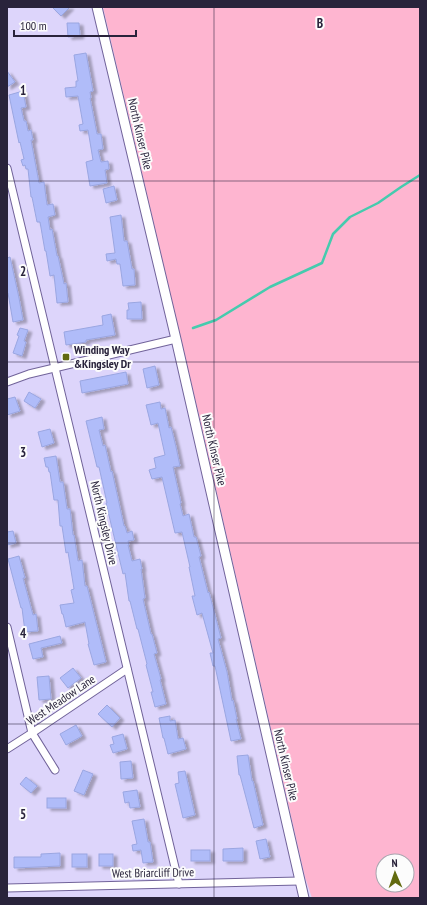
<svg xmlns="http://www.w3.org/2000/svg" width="427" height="905" font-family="'PT Sans Narrow',sans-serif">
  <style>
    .green { fill: #feb5d0; fill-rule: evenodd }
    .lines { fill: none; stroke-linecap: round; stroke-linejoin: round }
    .stream { stroke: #45cbae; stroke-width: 2.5 }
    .building { fill: #b0bcf9; stroke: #9aa6e1; filter: url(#shadow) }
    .minor-casing { stroke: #71639a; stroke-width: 9 }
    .tertiary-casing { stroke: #71639a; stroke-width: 11 }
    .minor { stroke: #fff; stroke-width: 7 }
    .tertiary { stroke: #fff; stroke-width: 9 }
    .grid { fill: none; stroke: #29233b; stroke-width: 1; stroke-opacity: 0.55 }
    .poi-dot { fill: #626a0f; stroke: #fcfcfc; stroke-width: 1.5 }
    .labels { text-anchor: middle; stroke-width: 4; stroke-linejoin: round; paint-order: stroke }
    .street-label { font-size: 12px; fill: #29233b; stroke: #fcfcfc }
    .poi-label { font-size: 12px; font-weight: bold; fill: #29233b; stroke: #fcfcfc; text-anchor: start }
    .grid-label { font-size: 13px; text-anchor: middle; font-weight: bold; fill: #29233b; stroke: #fcfcfc; stroke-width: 4; stroke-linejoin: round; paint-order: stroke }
  </style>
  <defs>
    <filter id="shadow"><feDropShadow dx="4" dy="2.5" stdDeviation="1" flood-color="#0004"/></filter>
  </defs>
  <rect width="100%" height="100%" fill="#ddd5fb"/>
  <path class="green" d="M103 7H420V898H312L305 877 198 411ZM383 861H407V885H383Z"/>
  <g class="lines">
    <polyline class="stream" points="193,328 216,320 270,287 322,263 333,234 350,217 378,203 401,187 420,175"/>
  </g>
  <g class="building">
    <polygon points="52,7 70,7 61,16"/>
    <polygon points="67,23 79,23 80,36 68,37"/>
    <polygon points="86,53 93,91 90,92 91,98 90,98 97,134 101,134 103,149 98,150 101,162 108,161 109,169 105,170 107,183 90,186 86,162 93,160 88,130 80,131 79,125 83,124 78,96 66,97 65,88 76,87 76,81 78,81 74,55"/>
    <polygon points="7,71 15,82 7,87"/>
    <polygon points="23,91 26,107 21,108 24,121 26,121 28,131 31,130 33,140 31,140 39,183 44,182 47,205 53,204 55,215 48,217 50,230 52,229 57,256 58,256 64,284 66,283 68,302 57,303 54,275 50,276 46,251 45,251 40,222 37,222 32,197 31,197 28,169 26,169 25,165 23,166 21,160 24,159 20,142 19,143 9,95"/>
    <polygon points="114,186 117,200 106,203 103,189"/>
    <polygon points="121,215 124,241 127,241 132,269 134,269 135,285 123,286 120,264 117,264 116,259 107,261 106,254 115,253 110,217"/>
    <polygon points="10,257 19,298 23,320 13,322 8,293 7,293 7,258"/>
    <polygon points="141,302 142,319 127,319 127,310 129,310 128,303"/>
    <polygon points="111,314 115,335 86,340 86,342 66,345 64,332 103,325 102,316"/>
    <polygon points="20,328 28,330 24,341 26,342 22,356 13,353 19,336 17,335"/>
    <polygon points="155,366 159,385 147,388 143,369"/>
    <polygon points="126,372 128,384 82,393 80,381"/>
    <polygon points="29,392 41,399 35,408 24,401"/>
    <polygon points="15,397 20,411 7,415 7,399"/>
    <polygon points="160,402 161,409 165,408 169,428 171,427 176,447 180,466 173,467 181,503 180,504 183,516 189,514 194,537 196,537 201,556 199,557 208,593 209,592 221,638 218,639 227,672 232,701 233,700 237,719 236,719 241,739 231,741 215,666 213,666 210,653 213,653 202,613 197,615 192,596 195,596 189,567 190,567 182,532 175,533 162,477 152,479 149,470 156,468 154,458 165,455 158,423 151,425 146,405"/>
    <polygon points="102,417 104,429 99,430 103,446 105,445 111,472 112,471 124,526 125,526 127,533 132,531 134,540 128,541 129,545 128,545 132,561 140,559 142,569 141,569 145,598 143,599 151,634 152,634 157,653 154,654 161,679 160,680 166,704 155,707 151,692 153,692 146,665 147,664 138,629 137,629 130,601 129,601 125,573 123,574 106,503 107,503 99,467 97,467 86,421"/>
    <polygon points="50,429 54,443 42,447 38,432"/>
    <polygon points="56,456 60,482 63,482 67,509 70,509 73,535 74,535 78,561 82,560 85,586 87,586 106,662 94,665 88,644 89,644 85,622 66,627 63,614 62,614 60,605 74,603 71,590 74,589 68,552 66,553 62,526 60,526 58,500 54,500 50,472 49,472 48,467 46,467 44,458"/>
    <polygon points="13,531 16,543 7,545 7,532"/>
    <polygon points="19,556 25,578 23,578 33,615 36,614 38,631 25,632 22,608 21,608 8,559"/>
    <polygon points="60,636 62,643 41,648 43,657 33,659 29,644"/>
    <polygon points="73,668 81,678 68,688 60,678"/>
    <polygon points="49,676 51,699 39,700 37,677"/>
    <polygon points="107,705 120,718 112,727 98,714"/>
    <polygon points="170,716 170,721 175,720 178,739 183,738 186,749 168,754 164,738 163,738 159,718"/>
    <polygon points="76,725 82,736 66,745 60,734"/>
    <polygon points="123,734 127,749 113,753 110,745 114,744 112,737"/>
    <polygon points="248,755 252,781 253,781 263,825 254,828 240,775 239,775 237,756"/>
    <polygon points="131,761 133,778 121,779 120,762"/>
    <polygon points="83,770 93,774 84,795 74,791"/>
    <polygon points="185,771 195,815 183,818 175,784 179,783 178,772"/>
    <polygon points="26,777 37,786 31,793 20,784"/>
    <polygon points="137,790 140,807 130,808 129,802 125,803 123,792"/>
    <rect x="47" y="798" width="19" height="10"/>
    <polygon points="144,819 148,842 150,842 153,862 143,863 141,850 133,851 132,845 137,844 132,821"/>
    <polygon points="266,839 270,857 260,859 256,841"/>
    <polygon points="243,848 243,861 223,861 223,849"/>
    <rect x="191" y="850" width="19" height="11"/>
    <polygon points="60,853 60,866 14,868 14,857 41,857 41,854"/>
    <rect x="72" y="854" width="15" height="13"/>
    <rect x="99" y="854" width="14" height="12"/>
  </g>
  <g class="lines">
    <g class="minor-casing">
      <g id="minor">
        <polyline points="7,168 179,884"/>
        <polyline points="7,382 29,374 176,339"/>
        <polyline points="7,627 32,733 55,770"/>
        <polyline points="7,749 32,733 127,669"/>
        <polyline points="7,888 300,881"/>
      </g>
    </g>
    <g class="tertiary-casing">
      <polyline id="tertiary" points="97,7 176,339 304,898"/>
    </g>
    <use href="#minor" class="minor"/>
    <use href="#tertiary" class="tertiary"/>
  </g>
  <path class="grid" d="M214 7V898M7 181H420M7 362H420M7 543H420M7 724H420"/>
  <rect class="poi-dot" x="62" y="353" width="8" height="8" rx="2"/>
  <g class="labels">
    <g class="street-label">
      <text transform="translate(140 134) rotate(77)" y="4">North Kinser Pike</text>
      <text transform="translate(214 450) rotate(77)" y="4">North Kinser Pike</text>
      <text transform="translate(104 523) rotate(77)" y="4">North Kingsley Drive</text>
      <text transform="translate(61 700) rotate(-34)" y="4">West Meadow Lane</text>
      <text transform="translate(286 765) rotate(77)" y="4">North Kinser Pike</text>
      <text transform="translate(153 873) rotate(-1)" y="4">West Briarcliff Drive</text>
    </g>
    <g class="poi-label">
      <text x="74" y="354">Winding Way<tspan x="74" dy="14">&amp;Kingsley Dr</tspan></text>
    </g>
  </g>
  <g class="grid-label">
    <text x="320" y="28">B</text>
    <text x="23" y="95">1</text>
    <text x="23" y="276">2</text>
    <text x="23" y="457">3</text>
    <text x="23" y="638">4</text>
    <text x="23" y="819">5</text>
  </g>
  <rect width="427" height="905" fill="none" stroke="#29233b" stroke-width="16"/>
  <g transform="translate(395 873) rotate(358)"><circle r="19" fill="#fcfcfc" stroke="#a8a5af"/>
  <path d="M0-3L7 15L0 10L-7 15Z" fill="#626a0f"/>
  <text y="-6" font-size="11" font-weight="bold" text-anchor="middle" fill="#29233b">N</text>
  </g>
  <path d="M14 30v6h122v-6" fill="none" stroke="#29233b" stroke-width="2"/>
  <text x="20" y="30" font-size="12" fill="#29233b" stroke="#fcfcfc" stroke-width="3" paint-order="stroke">100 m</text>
</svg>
